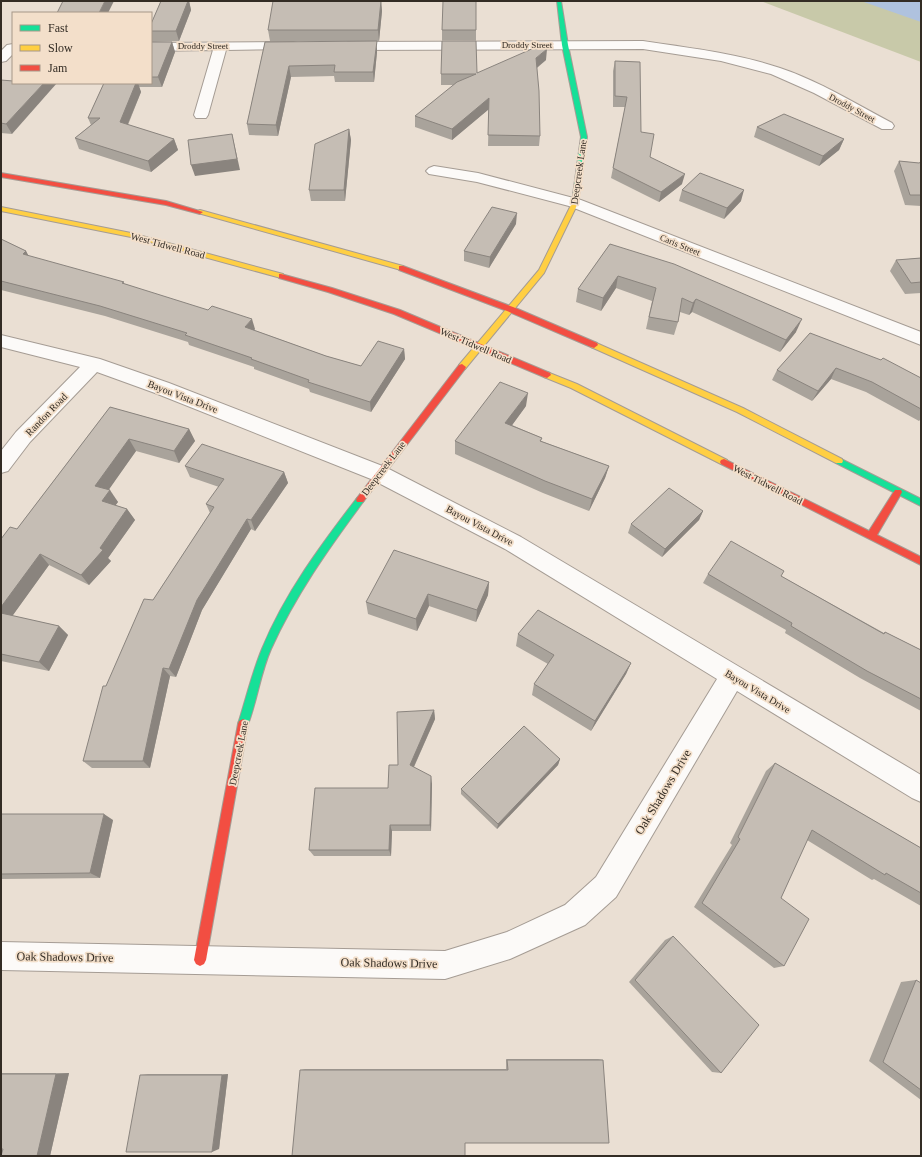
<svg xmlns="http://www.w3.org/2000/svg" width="922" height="1157" font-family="'Times New Roman',serif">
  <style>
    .green { fill: #c8c9a9 }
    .water { fill: #afc2de }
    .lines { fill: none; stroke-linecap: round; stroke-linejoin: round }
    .street-casing { stroke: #a59c94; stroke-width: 2 }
    .fast-casing { stroke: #a59c94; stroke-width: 2 }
    .slow-casing { stroke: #a59c94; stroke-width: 2 }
    .jam-casing { stroke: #a59c94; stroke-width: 2 }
    .street { fill: #fcfaf8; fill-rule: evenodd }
    .fast { fill: #16e098; fill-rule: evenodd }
    .slow { fill: #ffcf43; fill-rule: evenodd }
    .jam { fill: #f24e42; fill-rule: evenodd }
    .wall { fill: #a9a39b }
    .shaded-wall { fill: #8a847e }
    .building { fill: #c5bdb4; stroke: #8a847e }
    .labels { text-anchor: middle; stroke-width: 3.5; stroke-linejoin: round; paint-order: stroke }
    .far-street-label { font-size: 9px; fill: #332c24; stroke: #f3dfca }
    .street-label { font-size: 10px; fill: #332c24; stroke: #f3dfca }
    .near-street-label { font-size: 12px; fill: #332c24; stroke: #f3dfca }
  </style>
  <rect width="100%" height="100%" fill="#eadfd3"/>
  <polygon class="green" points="761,1 921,1 921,62"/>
  <polygon class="water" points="861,1 921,1 921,22"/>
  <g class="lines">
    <g class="street-casing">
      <g id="street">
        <path d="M643 41C689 48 736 53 780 68 819 81 856 104 892 123L894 126 892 129H882L814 93 771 74 721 61 643 49 348 50 342 46 348 42Z"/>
        <polygon points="293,42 298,43 299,46 298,49 226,50 208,115 206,118 196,118 194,115 213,50 151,51 151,43"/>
        <polygon points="13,44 13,54 6,61 1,62 1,51 7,45"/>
        <polygon points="434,166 478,173 581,200 921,332 921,345 569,206 477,182 429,174 426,171 429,168"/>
        <polygon points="1,335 100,359 169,383 385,467 521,537 921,775 921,802 912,798 737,691 616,897 585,925 510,959 445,979 1,970 1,942 445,951 507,932 565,905 596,877 717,679 505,549 371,479 155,393 97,372 30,442 8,471 1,473 1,451 16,432 80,367 1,347"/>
      </g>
    </g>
    <g class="fast-casing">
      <g id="fast">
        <polygon points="557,1 561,1 568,45 587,137 579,195 576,197 573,195 581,137 562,45"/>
        <polygon points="839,458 921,499 921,506 836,463 835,461 836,459"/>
        <path d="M360 497 364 500 363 502C328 549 295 596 271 649 260 674 257 702 247 727L243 729 239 727 238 724C246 699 252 673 262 649 285 593 321 545 357 498Z"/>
      </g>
    </g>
    <g class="slow-casing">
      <g id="slow">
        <polygon points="574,194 579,195 578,203 544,273 465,369 459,369 459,365 539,270 572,203"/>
        <polygon points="1,207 131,233 283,274 284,276 281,278 131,237 1,211"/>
        <polygon points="200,210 403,266 404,268 401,270 198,213 198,211"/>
        <polygon points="594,342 743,408 842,459 843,461 842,463 836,463 737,412 591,347 590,345"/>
        <polygon points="547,372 577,384 727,460 728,462 727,464 721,464 571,388 544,377 543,375"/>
      </g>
    </g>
    <g class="jam-casing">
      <g id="jam">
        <polygon points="1,173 166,201 203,212 200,214 166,205 1,177"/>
        <polygon points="399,266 403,266 513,307 597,343 598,345 594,348 591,347 507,311 399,270"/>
        <polygon points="279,274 281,274 332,288 400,310 550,373 551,375 547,378 544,377 394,314 328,292 279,278"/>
        <polygon points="462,364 466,367 465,369 363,502 357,502 356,500 357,498 459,365"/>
        <polygon points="724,459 869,531 895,490 901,490 902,492 901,494 877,535 921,557 921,565 721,464 720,462 721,460"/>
        <polygon points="243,719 247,721 248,724 206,960 204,964 200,966 196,964 194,960 238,724 239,721"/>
      </g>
    </g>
    <use href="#street" class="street"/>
    <use href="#fast" class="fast"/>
    <use href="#slow" class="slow"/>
    <use href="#jam" class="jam"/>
  </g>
  <g class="wall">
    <polygon points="161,1 189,1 191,10 179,41 151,42 151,24"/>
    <polygon points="381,1 382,11 379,41 270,41 268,30"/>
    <rect x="442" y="30" width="34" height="10"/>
    <polygon points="151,42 172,42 175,52 162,87 139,87 141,92 128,125 174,139 178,150 151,172 79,149 75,138 91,125 88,118 104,83 151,83"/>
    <polygon points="265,42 377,52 374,82 335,82 334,76 291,77 278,136 249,135 247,124"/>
    <polygon points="546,60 537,68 540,136 539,146 488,146 489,109 452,140 415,127 415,116 454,85 441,85 441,74 477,73"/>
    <polygon points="615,61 650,157 682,184 659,202 611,178 625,107 613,107 613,71"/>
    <polygon points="1,80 12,134 1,133"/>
    <polygon points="757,127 844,139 839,150 819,166 754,137"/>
    <polygon points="349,129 351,140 345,201 311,201 309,190"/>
    <polygon points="899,161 919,163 921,162 921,206 905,205 894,171"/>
    <polygon points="682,190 741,201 724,219 679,201"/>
    <polygon points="516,224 489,268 464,261 464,251"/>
    <polygon points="1,239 26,251 28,256 125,284 255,329 254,330 326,356 361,366 404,349 405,359 371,412 310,392 309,389 254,369 254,367 189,345 188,342 105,316 1,290"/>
    <polygon points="610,244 796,332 780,352 692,312 689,315 680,312 678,322 674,335 646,329 652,301 616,288 601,311 576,302 578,289"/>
    <polygon points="921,258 921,293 905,294 890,271 896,260"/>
    <polygon points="810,333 921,378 921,419 919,421 866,392 831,379 812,401 772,380 777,370"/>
    <polygon points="526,406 512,425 542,438 541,441 609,466 605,478 589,511 543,493 455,454 455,441"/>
    <polygon points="110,407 189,429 195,441 179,463 136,451 108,490 118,502 115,505 127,509 135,520 108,558 111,561 89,585 49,565 12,616 59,626 68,635 49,671 1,661 1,539 17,529"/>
    <polygon points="185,466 284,472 288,483 255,531 251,529 202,610 176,677 170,676 150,768 92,768 83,761 106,686 153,600 210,513 206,504 219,487 190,477"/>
    <polygon points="703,511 699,520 662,557 628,533 631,524"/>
    <polygon points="708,574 781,576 884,633 885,632 921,650 921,711 860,678 785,633 786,630 703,583"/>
    <polygon points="489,582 488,595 476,622 429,606 417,631 368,614 366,602"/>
    <polygon points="518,634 631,663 626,674 591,731 532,695 534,684 548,664 516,646"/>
    <polygon points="434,710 435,719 414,767 432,784 431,831 392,831 391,856 314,856 309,850 388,788 398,765"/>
    <polygon points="560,759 558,765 497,829 461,794 461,789"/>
    <polygon points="775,763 921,848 921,906 874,879 872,880 807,840 781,898 784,966 774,968 694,907 732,845 730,843 766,771"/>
    <polygon points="1,814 113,820 100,878 1,879"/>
    <polygon points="673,936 721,1073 712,1072 629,982 665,940"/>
    <polygon points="916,980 921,983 921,1100 869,1061 901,982"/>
    <polygon points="506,1059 598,1059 603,1060 465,1143 300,1070 305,1069 506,1069"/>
    <polygon points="1,1073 69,1073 50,1156 1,1156 3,1149 1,1149"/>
    <polygon points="148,1074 228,1074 219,1149 140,1075"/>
  </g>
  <g class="shaded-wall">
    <polygon points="105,1 114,1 108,13 99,13"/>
    <polygon points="188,1 189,1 191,10 179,41 176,31"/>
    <polygon points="381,1 382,11 379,41 378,30"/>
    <polygon points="377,41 377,52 374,82 373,72"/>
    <polygon points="172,42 175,52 162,87 158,77"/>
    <polygon points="547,49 546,60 535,69 536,58"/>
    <polygon points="289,66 291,77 278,136 276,125"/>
    <polygon points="44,83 57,83 12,134 6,124"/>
    <polygon points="136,83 138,83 141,92 124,133 120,122"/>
    <polygon points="489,98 489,109 452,140 452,129"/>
    <polygon points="349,129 351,140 345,201 344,190"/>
    <polygon points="232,134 240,170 195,176 191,165"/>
    <polygon points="174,139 178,150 151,172 148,161"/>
    <polygon points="844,139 839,150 819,166 823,156"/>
    <polygon points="685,174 682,184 659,202 661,192"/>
    <polygon points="744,190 741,201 724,219 727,208"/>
    <polygon points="517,213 516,224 489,268 490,257"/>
    <polygon points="26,251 32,262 23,254"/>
    <polygon points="618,276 616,288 601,311 603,298"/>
    <polygon points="696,299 692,312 689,315 693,303"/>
    <polygon points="252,319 255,329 248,337 245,327"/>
    <polygon points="802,319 796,332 780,352 786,340"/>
    <polygon points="404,349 405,359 371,412 370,402"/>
    <polygon points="836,368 831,379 812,401 818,391"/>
    <polygon points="528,393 526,406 505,435 505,423"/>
    <polygon points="189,429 195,441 179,463 174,451"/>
    <polygon points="129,439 136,451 103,498 95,486"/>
    <polygon points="609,466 605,478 589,511 592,499"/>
    <polygon points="284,472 288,483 255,531 251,520"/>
    <polygon points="110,490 118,502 110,513 102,501"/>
    <polygon points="127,509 135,520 108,558 111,561 89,585 81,575"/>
    <polygon points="703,511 699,520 662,557 665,549"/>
    <polygon points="247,519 251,529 202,610 176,677 169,669 197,600"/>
    <polygon points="40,554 49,565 8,622 1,616 1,607"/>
    <polygon points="489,582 488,595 476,622 477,610"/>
    <polygon points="428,594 429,606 417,631 416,619"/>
    <polygon points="59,626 68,635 49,671 39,662"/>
    <polygon points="631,663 626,674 591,731 595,721"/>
    <polygon points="163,668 170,676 150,768 143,761"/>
    <polygon points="434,710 435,719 411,773 410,765"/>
    <polygon points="560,759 558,765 497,829 498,824"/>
    <polygon points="431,776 432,784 431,831 430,825"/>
    <polygon points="104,814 113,820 100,878 90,873"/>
    <polygon points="390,825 392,831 391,856 389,850"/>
    <polygon points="69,1073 50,1156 37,1156 56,1074"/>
    <polygon points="228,1074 219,1149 212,1152 222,1075"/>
  </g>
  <g class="building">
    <polygon points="63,1 105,1 99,13 57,13"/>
    <polygon points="161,1 188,1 176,31 151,31 151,24"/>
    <polygon points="273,1 381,1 378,30 268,30"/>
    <polygon points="443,1 476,1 476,30 442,30"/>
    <polygon points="377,41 373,72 334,72 335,65 289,66 276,125 247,124 265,42"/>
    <polygon points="442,41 476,41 477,73 543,44 547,49 536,58 539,91 540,136 488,135 489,98 452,129 415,116 457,82 476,74 441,74"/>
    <polygon points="151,42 172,42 158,77 151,77"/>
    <polygon points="615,61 640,62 641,132 654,134 650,157 685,174 661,192 613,168 627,97 615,96"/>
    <polygon points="1,80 13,81 13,83 44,83 6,124 1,123"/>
    <polygon points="104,83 136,83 120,122 174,139 148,161 75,138 100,118 88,118"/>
    <polygon points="784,114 844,139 823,156 757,127"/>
    <polygon points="349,129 344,190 309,190 315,144"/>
    <polygon points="232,134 237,159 191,165 188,140"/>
    <polygon points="899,161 919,163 921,162 921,195 910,195"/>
    <polygon points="700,173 744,190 727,208 682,190"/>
    <polygon points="492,207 517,213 490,257 464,251"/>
    <polygon points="1,239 26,251 23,254 124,282 122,283 208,310 212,306 252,319 245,327 326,356 361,366 378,341 404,349 370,402 308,382 309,380 251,359 252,358 185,335 187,333 100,306 1,281"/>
    <polygon points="610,244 674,264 802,319 786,340 696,299 693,303 682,298 678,322 649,317 656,288 618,276 603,298 578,289"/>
    <polygon points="921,258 921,282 911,283 896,260"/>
    <polygon points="810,333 881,360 883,358 921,378 921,409 872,382 836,368 818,391 777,370"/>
    <polygon points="500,382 528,393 505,423 542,438 540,441 609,466 592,499 545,481 455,441"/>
    <polygon points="110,407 189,429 174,451 129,439 95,486 110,490 102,501 127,509 100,548 103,550 81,575 40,554 1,607 1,539 10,527 17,529"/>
    <polygon points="202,444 284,472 251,520 247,519 197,600 169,669 163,668 143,761 83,761 103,686 106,686 144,599 153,600 214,507 206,504 224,479 185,466"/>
    <polygon points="669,488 703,511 665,549 631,524"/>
    <polygon points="731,541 784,571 781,576 884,634 885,632 921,650 921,699 867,671 791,626 792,623 708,574"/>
    <polygon points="394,550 489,582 477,610 428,594 416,619 366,602"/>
    <polygon points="538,610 631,663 595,721 534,684 554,655 518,634"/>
    <polygon points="1,613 59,626 39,662 1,654"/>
    <polygon points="434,710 410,765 431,776 430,825 390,825 389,850 309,850 315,788 388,788 389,765 398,765 397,712"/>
    <polygon points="524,726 560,759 498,824 461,789"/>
    <polygon points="775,763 921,848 921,893 886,873 885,875 812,830 781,898 809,919 784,966 702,903 740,839 738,837"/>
    <polygon points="1,814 104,814 90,873 1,874"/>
    <polygon points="673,936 759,1025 721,1073 635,980"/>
    <polygon points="916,980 921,983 921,1090 883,1062"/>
    <polygon points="507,1060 603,1060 609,1143 465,1143 465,1156 292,1156 300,1070 508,1070"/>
    <polygon points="1,1074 56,1074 37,1156 1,1156 3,1149 1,1149"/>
    <polygon points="140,1075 222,1075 212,1152 126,1152"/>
  </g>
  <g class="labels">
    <g class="far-street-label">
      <text x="527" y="48">Droddy Street</text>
      <text x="203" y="49">Droddy Street</text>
      <text transform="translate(852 108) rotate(28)" y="3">Droddy Street</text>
      <text transform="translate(680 245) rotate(22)" y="3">Caris Street</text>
    </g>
    <g class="street-label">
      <text transform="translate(578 172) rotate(-82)" y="4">Deepcreek Lane</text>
      <text transform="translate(168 245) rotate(15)" y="4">West Tidwell Road</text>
      <text transform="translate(476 345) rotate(23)" y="4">West Tidwell Road</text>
      <text transform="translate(183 396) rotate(21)" y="4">Bayou Vista Drive</text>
      <text transform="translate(46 414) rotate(-46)" y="4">Randon Road</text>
      <text transform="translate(383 468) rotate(-53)" y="4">Deepcreek Lane</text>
      <text transform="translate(768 484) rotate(27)" y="4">West Tidwell Road</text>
      <text transform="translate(480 525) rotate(28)" y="4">Bayou Vista Drive</text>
      <text transform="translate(758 691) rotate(31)" y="4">Bayou Vista Drive</text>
      <text transform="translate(238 753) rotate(-79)" y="4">Deepcreek Lane</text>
    </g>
    <g class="near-street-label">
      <text transform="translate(663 792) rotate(-59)" y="4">Oak Shadows Drive</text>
      <text transform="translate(65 957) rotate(1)" y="4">Oak Shadows Drive</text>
      <text transform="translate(389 963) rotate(1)" y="4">Oak Shadows Drive</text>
    </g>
  </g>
  <rect width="922" height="1157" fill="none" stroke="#332c24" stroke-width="4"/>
  <rect x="12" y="12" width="140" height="72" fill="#f3dfca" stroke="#a69788"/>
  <rect x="20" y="25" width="20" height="6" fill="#16e098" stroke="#a69788"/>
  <text x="48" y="32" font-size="12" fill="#332c24">Fast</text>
  <rect x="20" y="45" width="20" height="6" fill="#ffcf43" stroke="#a69788"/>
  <text x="48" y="52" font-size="12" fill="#332c24">Slow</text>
  <rect x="20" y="65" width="20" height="6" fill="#f24e42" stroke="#a69788"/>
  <text x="48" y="72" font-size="12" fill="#332c24">Jam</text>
</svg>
